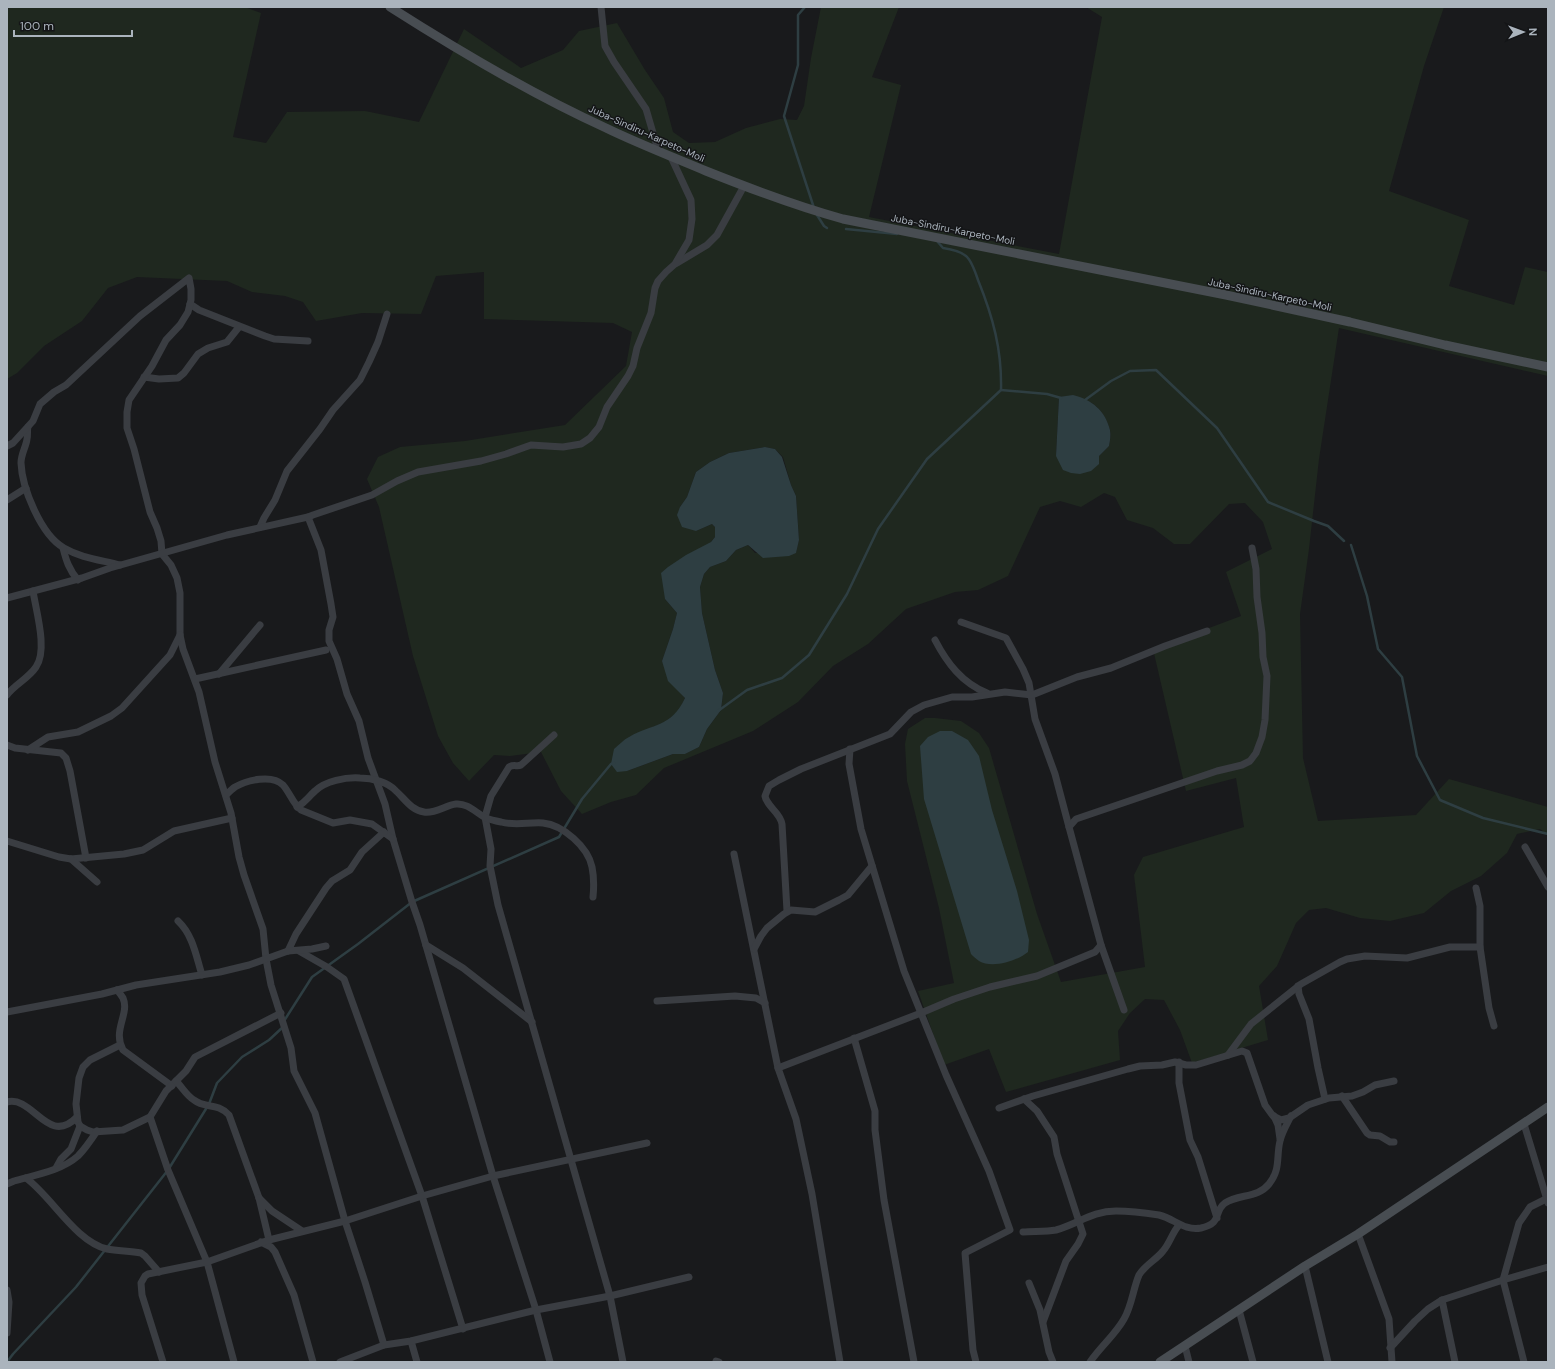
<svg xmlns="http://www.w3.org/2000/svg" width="1555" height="1369" font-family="'DM Sans',sans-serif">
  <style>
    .green { fill: #1f281f; fill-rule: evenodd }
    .water { fill: #2e3e42 }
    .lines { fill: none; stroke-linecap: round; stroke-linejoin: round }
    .stream { stroke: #2e3e42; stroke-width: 2.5 }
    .street { stroke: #3a3d42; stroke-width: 7 }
    .secondary { stroke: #484d52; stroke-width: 9 }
    .labels { text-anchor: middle; stroke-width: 3; stroke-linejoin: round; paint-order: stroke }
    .street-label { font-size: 10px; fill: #abb4bd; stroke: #141517 }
  </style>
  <rect width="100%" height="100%" fill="#191a1c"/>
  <path class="green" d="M7 7H245L261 13 233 137 266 143 287 112 365 111 419 122 464 29 521 68 563 50 579 31 617 23 645 70 664 98 673 132 689 143 715 142 746 128 780 119 797 120 804 106 811 58 821 7H899L872 77 901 85 869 217 1059 254 1102 17 1086 7H1444L1424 66 1389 191 1469 220 1449 286 1514 305 1525 267 1548 272V376L1339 328 1319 459 1309 549 1300 614 1303 758 1318 821 1416 815 1449 779 1548 807V836L1540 829 1517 834 1507 853 1481 876 1451 891 1424 913 1390 921 1360 918 1326 908 1309 910 1296 923 1277 966 1259 986 1268 1040 1192 1063 1180 1030 1164 1000 1145 999 1130 1013 1118 1031 1120 1060 1006 1092 989 1049 944 1065 918 991 954 983 939 908 907 781 905 744 908 729 925 718H935L961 721 979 733 989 748 1037 914 1061 982 1145 967 1134 875 1143 857 1244 827 1236 778 1186 791 1153 649 1241 616 1226 572 1272 549 1263 522 1245 503 1229 504 1190 544H1174L1153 528 1127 520 1115 497 1104 493 1081 507 1060 501 1040 507 1008 576 978 590 955 592 906 609 868 644 833 666 798 702 753 731 664 768 636 795 611 802 582 814 561 791 541 752 510 756 494 755 469 781 453 763 438 736 413 656 379 507 367 479 378 457 400 447 465 441 565 425 626 366 632 332 613 323 484 319V272L436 276 421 314 362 313 316 321 303 302 285 296 252 292 227 281 137 277 108 288 82 321 44 346 17 373 7 379ZM1059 397 1090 402C1100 407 1107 419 1110 430 1111 435 1110 441 1109 446L1099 456H1056ZM765 447 775 449 783 457 791 485 796 496 799 540 796 552 755 553 748 545 736 550 726 561 710 567 704 574 700 587 702 613 707 635 715 670 723 693 721 710 707 729 699 747 685 754H673L627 771 629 737 665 722 679 711 685 698 678 690 662 661 673 629 677 613 665 599 715 537V527L712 524 696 531 680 507 687 497 696 472 710 462 729 453Z"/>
  <g class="water">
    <path d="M1073 395C1092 400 1105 410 1110 430 1111 435 1110 441 1109 446L1099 456V464L1091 471 1080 474 1071 473 1063 470 1056 456 1059 397Z"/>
    <path d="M765 447 775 449 782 457 791 485 796 496 799 540 796 553 789 556 763 558 748 545 736 550 726 561 710 567 704 574 700 587 702 613 707 635 715 670 723 693 721 710 707 729 699 747 685 754H673L627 771 617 772 611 764 614 749C619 745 623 740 629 737 653 723 671 728 685 698L668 681 662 661 673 629 677 613 665 599 661 573 668 567 686 555 711 542 715 537V527L712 524 696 531 682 527 677 515 680 507 687 497 696 472 710 462 729 453Z"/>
    <path d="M940 731H952L968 740 979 756 992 810 1017 891 1029 940 1028 952C1017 961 992 969 979 961 976 959 973 956 971 954L924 799 920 746 928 737Z"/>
  </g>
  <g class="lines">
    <g class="stream">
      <polyline points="805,7 798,15 798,65 784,116 814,208"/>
      <polyline points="817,215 824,226 827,228"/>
      <polyline points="846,229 897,234"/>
      <polyline points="1001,390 1047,394 1061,398"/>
      <polyline points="1085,400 1111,381 1130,371 1156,370 1217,428 1268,502 1314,521 1328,526 1344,541"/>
      <polyline points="1351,545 1367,596 1378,649 1402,677 1417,756 1440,800 1483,818 1548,834"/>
      <path d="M718 711 747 690 782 678 809 655 847 594 878 529 927 459 1001 390C1002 350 993 317 978 280 976 274 971 260 966 256 960 251 950 249 943 248L937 241"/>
      <polyline points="284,1021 312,977 358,944 412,902 559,837 582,799 611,764 614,763"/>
      <polyline points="7,1362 13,1354 76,1287 168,1170 209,1104 217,1083 242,1057 269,1040 283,1027"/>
    </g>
    <g class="street">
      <polyline points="601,7 605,46 614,62 646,109 658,150"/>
      <polyline points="677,263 707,245 717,235 744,186"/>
      <polyline points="190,304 199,310 265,336 274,339 308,341"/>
      <polyline points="144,377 159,379 178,378 184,373 198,354 208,348 227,342 239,327"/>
      <path d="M28 427C27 430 28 435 27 439 26 447 21 454 21 463 22 488 41 535 64 548 81 558 101 560 120 565"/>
      <polyline points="7,446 13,443 33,421 40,404 54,392 66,385 140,316 189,278 191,289 191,300 188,312 180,325 166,340 152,366 129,400 127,412 127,428 134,449 150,512 157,528 161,541 162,554 171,565 177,578 180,593 180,635 183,649 199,692 215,762 231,813 239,857 244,875 263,929 266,959 271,985 291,1048 294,1071 315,1113 345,1221 365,1282 384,1345"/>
      <polyline points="7,500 26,488"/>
      <polyline points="308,517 321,550 331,604 333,617 329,630 329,641 337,659 347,694 359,721 368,758 385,804 393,839 412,902 420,925 493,1176 536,1310 550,1362"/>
      <polyline points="260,527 264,518 275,500 287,471 320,429 333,410 360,380 369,362 378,342 387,314"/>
      <path d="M63 548C66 560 69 570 78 580"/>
      <polyline points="7,598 82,578 110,568 227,535 308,517 313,515 372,495 397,481 418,472 481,461 506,454 531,445 563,447 581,444 590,438 599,427 607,407 628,376 633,366 637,348 651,313 655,288 658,281 666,272 675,264 689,240 692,219 691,200 671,157"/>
      <polyline points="961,622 1006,638 1023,669 1029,683 1035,719 1055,774 1069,827"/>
      <path d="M935 640C947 663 962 683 987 693"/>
      <polyline points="219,674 260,625"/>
      <polyline points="195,679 326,650"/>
      <path d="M7 695C15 684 28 679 36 667 48 650 36 611 33 591"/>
      <path d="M554 735 521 765C517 767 514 764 509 767L491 796 485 817 491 849 490 866 498 905 610 1296 623 1362"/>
      <polyline points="7,745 15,748 61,753 66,758 70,771 86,858"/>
      <polyline points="850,749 849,764 861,829 904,971 946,1075 989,1171 1010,1230 965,1253 973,1350 976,1362"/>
      <polyline points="28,750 48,737 78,732 111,716 122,708 170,655 180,635"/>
      <path d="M226 795C229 792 232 789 235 787 247 780 272 774 283 785 290 793 293 804 301 810L333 823 350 820 372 824 393 839"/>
      <path d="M297 807C307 801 307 798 315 791 325 781 346 777 360 778 372 778 388 782 396 791 405 799 411 810 424 812 435 814 446 805 456 804 468 803 476 813 486 818 491 820 496 821 501 822 515 826 529 822 543 823 563 825 588 847 592 867 594 877 594 887 593 897"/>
      <polyline points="7,841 59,857 71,859 124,854 143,850 174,831 232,818"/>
      <polyline points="1525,847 1548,887"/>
      <polyline points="734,854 778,1068 796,1119 812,1194 840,1362"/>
      <polyline points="71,859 97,882"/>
      <polyline points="1476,888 1480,906 1480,947 1489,1008 1494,1026"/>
      <path d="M787 911 782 824C780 812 767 807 765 796L769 786 779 780 801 769 890 734 911 712 924 705 952 697H972L1005 692 1032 695 1077 677 1111 668 1165 646 1207 631"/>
      <path d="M178 921C193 935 196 956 202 975"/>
      <polyline points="426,945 463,968 532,1022"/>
      <polyline points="1101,945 1124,1010"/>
      <polyline points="754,949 761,936 767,928 784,914 791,910 815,912 839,900 848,895 872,866"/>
      <polyline points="288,951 296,934 326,888 332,881 350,870 362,852 384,832"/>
      <polyline points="299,951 327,967 344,979 422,1196 463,1329"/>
      <polyline points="1298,986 1299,994 1309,1019 1318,1068 1325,1099"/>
      <path d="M117 990C119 992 121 995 123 998 130 1014 112 1030 123 1050L172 1086"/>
      <polyline points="657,1001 735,996 756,998 765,1003"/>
      <polyline points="7,1012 102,994 136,985 220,972 249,965 288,951 312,949 326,946"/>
      <polyline points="854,1038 875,1111 875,1130 884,1200 914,1362"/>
      <polyline points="120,1045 90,1060 83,1067 79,1078 76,1104 78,1122 80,1126 87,1130 93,1132 123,1130 150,1117 166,1091 186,1071 195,1057 281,1013"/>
      <polyline points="1228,1055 1251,1024 1301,984 1340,962 1347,959 1365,956 1407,958 1450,947 1480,947"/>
      <polyline points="1179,1062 1179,1083 1190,1140 1198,1157 1217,1218"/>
      <polyline points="778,1068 921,1013 954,999 990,987 1037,976 1095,952 1101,945 1069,827 1076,819 1217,771 1242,765 1250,761 1256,753 1262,737 1265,720 1267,676 1263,657 1262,633 1257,597 1256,569 1252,548"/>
      <path d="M176 1081C182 1087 187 1096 194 1100 205 1109 217 1102 229 1115L259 1198 269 1240"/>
      <polyline points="1342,1096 1367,1133 1370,1135 1380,1136 1390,1142 1394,1142"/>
      <polyline points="1024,1099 1037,1111 1054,1137 1057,1154 1083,1234 1078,1244 1066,1261 1043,1322"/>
      <path d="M7 1102C33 1095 48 1147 77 1117"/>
      <polyline points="999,1108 1033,1096 1128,1069 1140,1066 1162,1065 1175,1062 1186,1065 1196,1065 1242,1051 1247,1053 1265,1105 1273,1116 1281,1120 1289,1118 1308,1105 1329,1098 1352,1096 1363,1092 1375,1085 1394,1081"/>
      <polyline points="1274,1116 1278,1125 1280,1139"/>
      <polyline points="150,1117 168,1170 207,1262 234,1362"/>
      <polyline points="1524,1124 1548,1203"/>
      <polyline points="56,1168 61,1159 71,1149 80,1126"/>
      <path d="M26 1178C52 1197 75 1241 107 1249 118 1251 130 1251 141 1253L145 1256 159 1272"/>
      <path d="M7 1184 14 1181C35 1175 61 1171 78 1156 85 1149 91 1140 97 1131"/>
      <polyline points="259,1198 272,1211 302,1231"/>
      <path d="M1023 1232C1033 1231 1045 1232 1056 1230 1078 1224 1092 1211 1116 1211 1130 1211 1146 1213 1159 1215 1175 1219 1184 1231 1201 1228 1223 1223 1213 1212 1225 1203 1239 1194 1258 1198 1269 1184 1281 1169 1276 1157 1280 1141 1282 1132 1287 1124 1291 1116"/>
      <polyline points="1358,1234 1389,1319 1392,1362"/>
      <polyline points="261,1242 271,1247 275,1252 294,1295 313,1362"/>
      <polyline points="1305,1266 1328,1362"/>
      <polyline points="1029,1283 1040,1310 1049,1352 1053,1362"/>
      <polyline points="7,1290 9,1302 7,1333"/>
      <polyline points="1442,1300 1455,1362"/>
      <polyline points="1239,1310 1253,1362"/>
      <polyline points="411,1341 417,1362"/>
      <polyline points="1185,1346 1189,1362"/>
      <polyline points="1390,1348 1415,1321 1428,1309 1442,1300 1503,1280 1548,1267"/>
      <polyline points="716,1361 719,1362"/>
      <polyline points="163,1362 142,1295 141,1283 145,1276 148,1274 207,1262 269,1240 345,1221 422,1196 493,1176 647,1143"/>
      <polyline points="340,1362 384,1345 411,1341 536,1310 610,1296 689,1277"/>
      <path d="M1090 1362C1101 1346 1115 1335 1124 1319 1132 1305 1133 1289 1139 1275 1145 1265 1156 1260 1163 1251 1170 1243 1172 1233 1179 1225"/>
      <polyline points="1524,1362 1503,1280 1519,1223 1530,1207 1548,1198"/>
    </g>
    <g class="secondary">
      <path d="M390 7C459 51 531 94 606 128 639 144 673 157 706 171 751 189 796 206 843 219L1226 295 1350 322 1445 345 1548 367"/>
      <polyline points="1160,1362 1305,1266 1358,1234 1548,1107"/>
    </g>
  </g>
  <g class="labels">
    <g class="street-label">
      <text transform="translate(647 133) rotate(24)" y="4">Juba-Sindiru-Karpeto-Moli</text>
      <text transform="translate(953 229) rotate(11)" y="4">Juba-Sindiru-Karpeto-Moli</text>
      <text transform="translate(1270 294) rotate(12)" y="4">Juba-Sindiru-Karpeto-Moli</text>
    </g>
  </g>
  <rect width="1555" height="1369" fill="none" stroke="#abb4bd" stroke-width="16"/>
  <g transform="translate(1523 32) rotate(89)" stroke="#141517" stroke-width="3" paint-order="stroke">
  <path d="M0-3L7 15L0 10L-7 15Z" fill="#abb4bd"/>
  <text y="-6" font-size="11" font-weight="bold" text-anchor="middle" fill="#abb4bd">N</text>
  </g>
  <path d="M14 30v6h118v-6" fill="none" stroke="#abb4bd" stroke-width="2"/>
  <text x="20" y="30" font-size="12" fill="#abb4bd" stroke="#141517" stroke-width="3" paint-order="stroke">100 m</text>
</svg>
